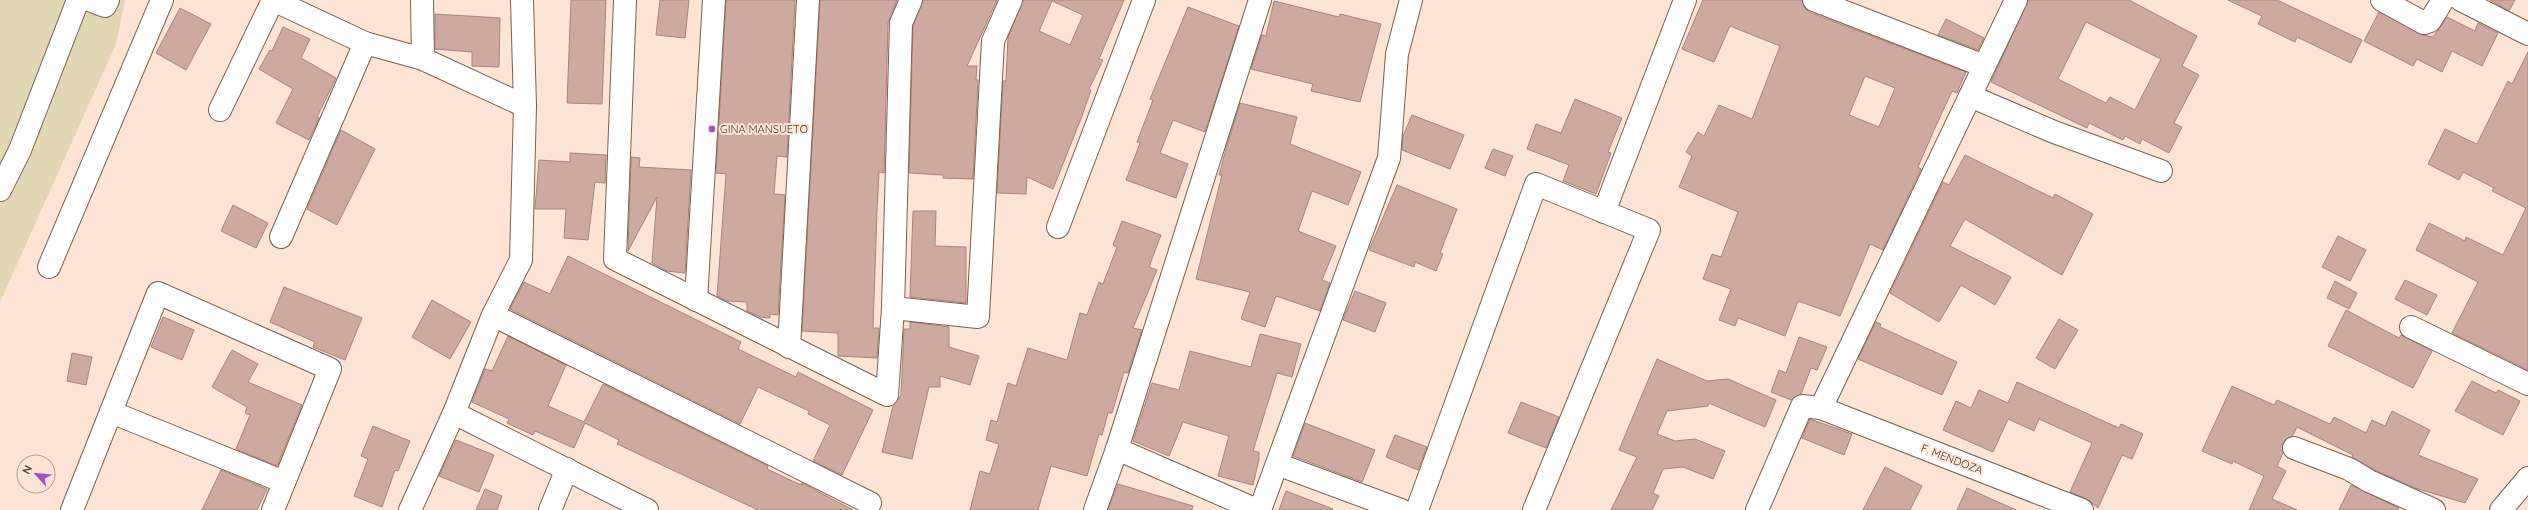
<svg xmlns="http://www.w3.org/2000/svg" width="2528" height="510" font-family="Quicksand,sans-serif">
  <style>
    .green { fill: #e2d7b5 }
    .building { fill: #cea9a0; stroke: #a8857d; fill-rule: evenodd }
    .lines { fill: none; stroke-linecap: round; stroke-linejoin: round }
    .minor-casing { stroke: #7c604f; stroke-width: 24 }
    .major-casing { stroke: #7c604f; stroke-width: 24 }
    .minor { stroke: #fff; stroke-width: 22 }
    .major { stroke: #fff; stroke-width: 22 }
    .poi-dot { fill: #a153c5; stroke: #fee4d4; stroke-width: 1.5 }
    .labels { text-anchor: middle; stroke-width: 4; stroke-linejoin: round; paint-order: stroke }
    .poi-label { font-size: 11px; fill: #443730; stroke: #fee4d4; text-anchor: start }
    .street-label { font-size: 11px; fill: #443730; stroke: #fee4d4 }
  </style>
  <rect width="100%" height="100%" fill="#fee4d4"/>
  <polygon class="green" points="0,0 125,0 116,44 0,302"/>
  <g class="building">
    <polygon points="571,0 606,0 602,104 567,103"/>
    <polygon points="660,0 689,0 685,38 656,35"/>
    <polygon points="726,0 795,0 787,157 777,156 774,194 785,195 778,315 770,314 770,318 760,317 747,311 747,302 727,301 717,296 726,174 716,173"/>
    <polygon points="820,0 897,0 888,23 884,173 879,172 877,211 873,328 879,328 877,358 838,356 838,333 802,331"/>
    <polygon points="923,0 997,0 967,66 977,66 976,80 978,80 973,179 943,178 943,175 909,173 913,26"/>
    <path d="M1023 0H1124L1099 59 1103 60 1089 89 1091 90 1082 116 1053 189 1027 177 1026 194 997 193 1003 81H1006L1008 37ZM1052 1 1083 15 1070 45 1039 31Z"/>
    <path d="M1703 0H1802L1804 7 1809 12 1966 72 1957 93 1952 91 1934 130 1918 167 1921 169 1883 250 1870 244 1840 316 1798 301 1785 336 1738 318 1735 326 1719 320 1731 289 1703 279 1712 254 1721 257 1738 212 1679 187 1692 156 1686 152 1698 132 1704 136 1719 105 1752 119 1780 46 1730 26 1714 62 1682 49ZM1865 76 1895 88 1879 127 1849 115Z"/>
    <path d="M2028 0H2129L2197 36 2182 66 2199 75 2174 123 2182 127 2169 153 2142 139 2140 144 2125 136 2123 140 2089 123 2087 128 1991 82ZM2086 22 2161 59 2135 110 2110 97 2106 103 2058 79Z"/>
    <polygon points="2228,0 2277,0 2362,40 2351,63 2297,37 2295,42 2258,24 2262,16"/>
    <polygon points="2490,0 2515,0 2509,11"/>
    <polygon points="1274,1 1339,17 1340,14 1381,24 1360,102 1311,91 1313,84 1251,69 1262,35 1266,36"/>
    <polygon points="1188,7 1239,26 1205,132 1173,120 1160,153 1188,164 1176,198 1126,180 1140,143 1137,142 1153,100 1150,99"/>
    <polygon points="180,8 211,24 186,70 156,53"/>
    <polygon points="2379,12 2423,35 2433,37 2447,17 2475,31 2478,23 2498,33 2482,66 2452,51 2442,72 2417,59 2413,66 2364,41"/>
    <polygon points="435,14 500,18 499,67 472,66 472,52 435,49"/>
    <polygon points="1946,19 1984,38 1978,50 1938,35"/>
    <polygon points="283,27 310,39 301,58 336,78 317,117 319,118 309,140 276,123 293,89 259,69 270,50 272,51"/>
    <polygon points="2528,52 2528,370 2452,333 2478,282 2416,250 2429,223 2465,241 2466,237 2503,255 2526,208 2492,191 2494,188 2463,172 2459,180 2428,164 2445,129 2477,144 2508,81 2512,84"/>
    <polygon points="1575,99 1622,118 1608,152 1611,153 1596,194 1563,181 1569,165 1527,149 1536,124 1561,133"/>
    <polygon points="1240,103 1297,117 1290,144 1361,172 1348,205 1312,191 1298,231 1336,246 1322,280 1330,283 1320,311 1276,296 1265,327 1241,319 1250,292 1196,279 1222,175 1219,175 1226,149"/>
    <polygon points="1412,115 1464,135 1450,169 1402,150 1403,136"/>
    <polygon points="341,130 375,149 337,225 307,209"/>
    <polygon points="1493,149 1513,156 1505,176 1485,168"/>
    <polygon points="570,153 606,155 605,183 595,182 588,240 564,238 566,209 535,209 539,160 570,162"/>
    <polygon points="1965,155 2053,198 2055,194 2093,214 2062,275 1965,219 1950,246 2011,277 1995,305 1961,285 1939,322 1890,293 1943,182 1949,185"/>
    <polygon points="631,157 640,158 639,167 691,170 685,273 667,271 652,263 657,197 628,251"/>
    <polygon points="1397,185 1457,209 1440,253 1443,254 1436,271 1415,262 1414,267 1369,250"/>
    <polygon points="233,205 268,223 256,248 221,231"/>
    <polygon points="913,211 936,211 935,246 966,247 966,303 910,297"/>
    <polygon points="1122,221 1161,235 1149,267 1157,270 1133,328 1142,330 1128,373 1124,372 1112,413 1108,413 1102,435 1099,434 1087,476 1051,466 1038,510 970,510 980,471 990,474 999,444 986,440 991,420 997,422 1008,383 1016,386 1028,348 1067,360 1080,313 1087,315 1099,282 1103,284 1117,247 1113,245"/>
    <polygon points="2338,236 2366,250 2350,281 2322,267"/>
    <polygon points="568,256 741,342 738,349 796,377 798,372 873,410 842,475 813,461 830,425 808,414 809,411 758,387 740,424 510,309 524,282 550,294"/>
    <polygon points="2405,280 2437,295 2427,315 2395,299"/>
    <polygon points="2335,281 2357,293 2349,309 2327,298"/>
    <polygon points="284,287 362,318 345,360 313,347 315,342 270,322"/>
    <polygon points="1355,291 1386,303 1375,332 1343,320"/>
    <polygon points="432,300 471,322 450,359 412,337"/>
    <polygon points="2346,310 2399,338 2401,335 2432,351 2413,388 2328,346"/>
    <polygon points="163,317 194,330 182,360 151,347"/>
    <polygon points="2059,319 2078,330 2055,369 2036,358"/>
    <polygon points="910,322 949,327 949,347 979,356 970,385 940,376 940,387 929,387 912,459 882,452 893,406 901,395 904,329 910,329"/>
    <polygon points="1876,322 1881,324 1880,327 1957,362 1942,395 1858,359"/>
    <polygon points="1260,334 1301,344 1292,377 1277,373 1253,451 1259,452 1259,459 1253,485 1218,476 1229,436 1183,422 1169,456 1133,441 1152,383 1179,390 1190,351 1251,367"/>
    <polygon points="508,336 566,365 548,406 584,422 603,384 768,466 767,469 801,485 802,483 853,510 758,510 617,444 619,440 585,423 574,448 535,431 533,435 507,423 509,419 472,402 485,369 492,371"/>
    <polygon points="1799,337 1827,347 1817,370 1811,368 1801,394 1791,400 1771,392 1779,370 1786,373"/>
    <polygon points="232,350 258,364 248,382 302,405 277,466 236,449 250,415 245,413 247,407 212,387"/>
    <polygon points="72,353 92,357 86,385 67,381"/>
    <polygon points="1657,359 1707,381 1728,379 1776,400 1765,427 1709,403 1708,406 1667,411 1657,434 1675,441 1695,439 1725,451 1713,479 1683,467 1663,469 1653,493 1659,496 1652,510 1611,510 1637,457 1619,450"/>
    <polygon points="2472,381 2496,393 2498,390 2520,401 2503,435 2455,411"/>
    <polygon points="2017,382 2119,428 2121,424 2143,434 2132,459 2122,455 2098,508 2087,499 2070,492 2092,443 2039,419 2034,431 2008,419 1993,452 1943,430 1956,401 1971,408 1979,390 2008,403"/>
    <polygon points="2232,386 2274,405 2277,400 2330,424 2334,417 2366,433 2372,420 2385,426 2392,411 2430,430 2418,455 2478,479 2465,503 2415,488 2375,470 2352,457 2353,455 2297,427 2293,435 2282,444 2283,453 2277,466 2286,471 2272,499 2297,510 2249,510 2264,476 2233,461 2232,464 2202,451"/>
    <polygon points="1521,402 1559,417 1546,448 1508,433"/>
    <polygon points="1810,419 1852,434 1844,455 1802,438"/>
    <polygon points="1305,423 1375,450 1362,482 1293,456"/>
    <polygon points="373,426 410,441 398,471 395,470 382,507 354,496 368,459 361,456"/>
    <polygon points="1395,435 1427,447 1418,470 1386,457"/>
    <polygon points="456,440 494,455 479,492 439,476"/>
    <polygon points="1885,467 1922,486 1910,510 1863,510"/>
    <polygon points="221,470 267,489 257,510 202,510"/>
    <polygon points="1118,484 1193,506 1192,510 1108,510"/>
    <polygon points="2351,485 2399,508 2398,510 2339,510"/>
    <polygon points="1967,488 2016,510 1957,510"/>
    <polygon points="485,489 502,496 497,510 476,510"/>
    <polygon points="1286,491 1333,509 1332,510 1279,510"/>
  </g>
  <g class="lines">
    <g class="minor-casing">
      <g id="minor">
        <polyline points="89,0 105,6 108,0"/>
        <polyline points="422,0 423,59"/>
        <polyline points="625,0 615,259 887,395 893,308 901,23 911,0"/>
        <polyline points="1814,0 1984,66"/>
        <polyline points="2382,0 2424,23 2430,21 2443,0"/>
        <polyline points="2461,0 2528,34"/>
        <polyline points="1970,96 2054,132 2161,171"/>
        <polyline points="220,110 273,0 365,43"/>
        <polyline points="0,190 20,150 78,0"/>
        <polyline points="1604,212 1685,0"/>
        <polyline points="1058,227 1144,0"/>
        <polyline points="281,237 365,43 423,59 525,106"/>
        <polyline points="49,267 162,0"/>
        <polyline points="696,300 714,0"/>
        <polyline points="893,308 978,317 993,41 1011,0"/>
        <polyline points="493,315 870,503"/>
        <polyline points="2411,327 2528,384"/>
        <polyline points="789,347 808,0"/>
        <polyline points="1821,408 2082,510"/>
        <polyline points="111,412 284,482"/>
        <polyline points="454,413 647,510"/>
        <polyline points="2294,448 2349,469 2369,481 2434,510"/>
        <polyline points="1117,449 1257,510"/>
        <polyline points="1277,464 1401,510"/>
        <polyline points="72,510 158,293 330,369 273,510"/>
        <polyline points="410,510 454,413 493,315 521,260 525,106 522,0"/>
        <polyline points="550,510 567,469"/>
        <polyline points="1095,510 1117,449 1260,0"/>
        <polyline points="1260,510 1389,158 1397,54 1411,0"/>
        <polyline points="1417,510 1536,184 1649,230 1534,510"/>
        <polyline points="1757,510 1802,406 1821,408 2016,0"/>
      </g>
    </g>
    <g class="major-casing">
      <polyline id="major" points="2501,510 2528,478"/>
    </g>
    <use href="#minor" class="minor"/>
    <use href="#major" class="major"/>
  </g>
  <circle class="poi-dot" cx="712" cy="129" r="4"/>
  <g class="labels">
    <g class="poi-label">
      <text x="720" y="133">GINA MANSUETO</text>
    </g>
    <g class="street-label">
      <text transform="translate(1952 459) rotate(21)" y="4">F. MENDOZA</text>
    </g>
  </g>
  <g transform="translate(36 474) rotate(297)"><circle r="19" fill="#fee4d4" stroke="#b49f92"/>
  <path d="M0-3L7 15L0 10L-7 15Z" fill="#a153c5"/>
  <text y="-6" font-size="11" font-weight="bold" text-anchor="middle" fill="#443730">N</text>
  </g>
</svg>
